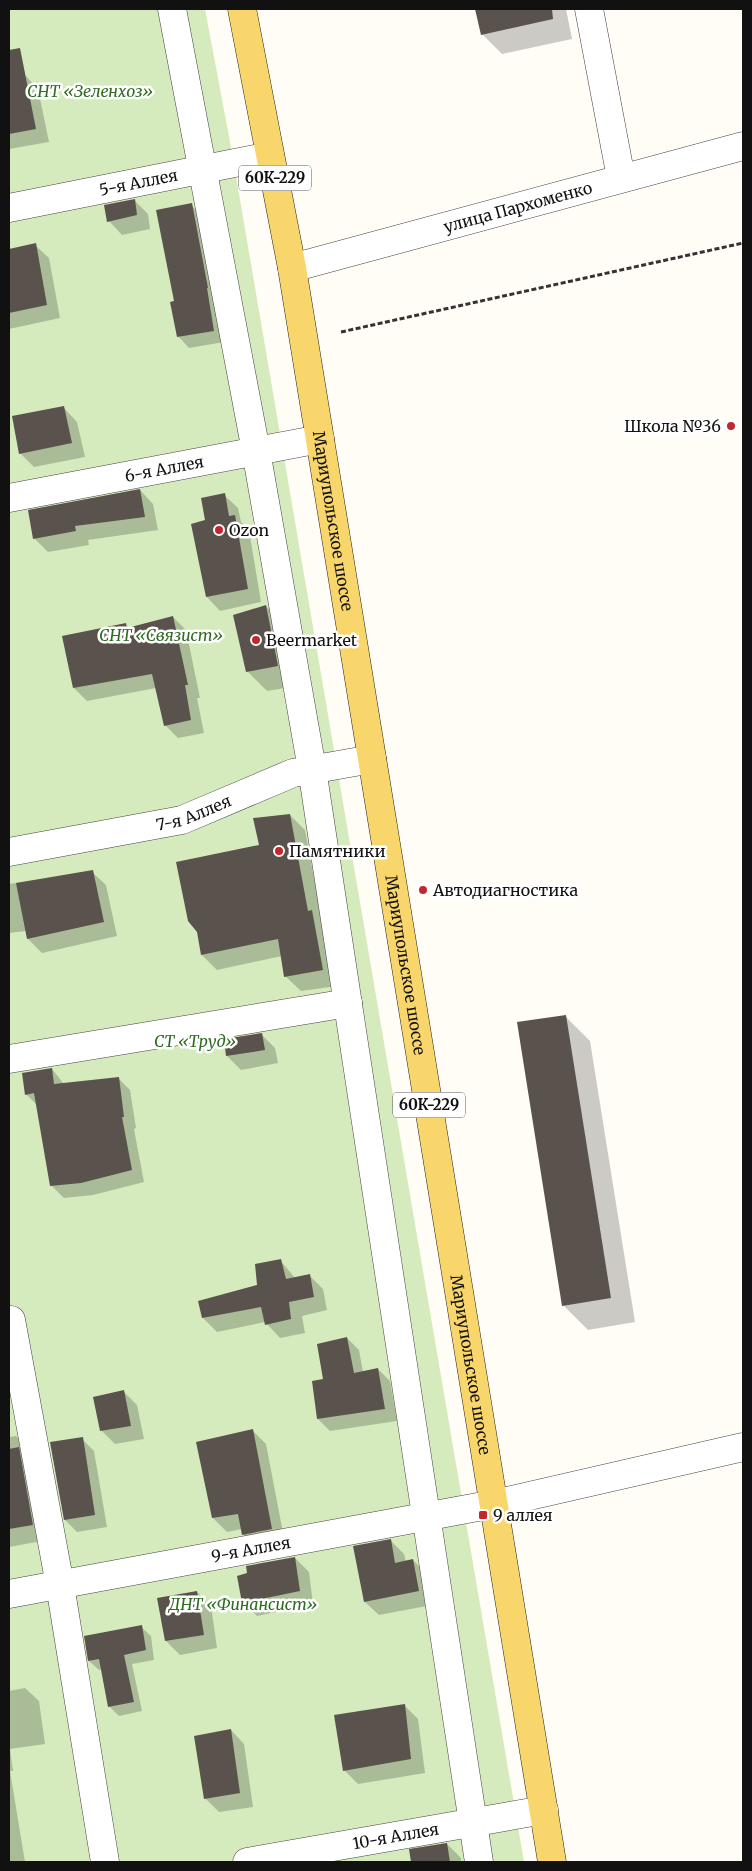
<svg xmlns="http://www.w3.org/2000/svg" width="752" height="1871" font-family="Merriweather,serif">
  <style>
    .green { fill: #d5ebbd }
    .shadow { fill: #0003 }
    .building { fill: #5a524d }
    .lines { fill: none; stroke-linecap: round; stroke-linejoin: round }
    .minor-casing { stroke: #444; stroke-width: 29 }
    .major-casing { stroke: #222; stroke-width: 29 }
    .path { stroke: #333; stroke-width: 3; stroke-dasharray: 5 2.5; stroke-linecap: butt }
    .minor { stroke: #fff; stroke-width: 28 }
    .major { stroke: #f9d66b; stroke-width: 28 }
    .poi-dot { fill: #c4262e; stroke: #fff; stroke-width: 2 }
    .labels { text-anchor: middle; stroke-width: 5; stroke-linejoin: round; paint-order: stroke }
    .shield { fill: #fff; stroke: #585858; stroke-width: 1 }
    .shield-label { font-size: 15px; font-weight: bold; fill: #111 }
    .park-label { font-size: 16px; font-style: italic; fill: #2f6b1f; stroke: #fff }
    .street-label { font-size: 16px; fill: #111; stroke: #fff }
    .poi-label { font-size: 16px; fill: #111; stroke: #fff; text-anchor: start }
  </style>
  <rect width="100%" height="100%" fill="#fffdf5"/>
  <polygon class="green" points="9,9 205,9 231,147 524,1862 9,1862"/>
  <g class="shadow">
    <polygon points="477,9 566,9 572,39 502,54 482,34"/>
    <polygon points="25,75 38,89 49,142 9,149 9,78"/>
    <polygon points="134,200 148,214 150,229 122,235 109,221"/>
    <polygon points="191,205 202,216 224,342 189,348 178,336 175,302"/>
    <polygon points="35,245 49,258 60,318 9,329 9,250"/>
    <polygon points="64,408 77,422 85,457 34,467 20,453"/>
    <polygon points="140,490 153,504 158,530 88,540 89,545 48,552 34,538"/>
    <polygon points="224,495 238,508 241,522 249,530 261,602 220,611 207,597 206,521"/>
    <polygon points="266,606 285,626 297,686 267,691 247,671"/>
    <polygon points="173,617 186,630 200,698 197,698 204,733 178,738 165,725 156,688 87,701 74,688 126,625 129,628"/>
    <polygon points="290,815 305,830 322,921 337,986 301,991 285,976 282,956 217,970 202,955 260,846"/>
    <polygon points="92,872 106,885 117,936 42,953 28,939 26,931 9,933 9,884"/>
    <polygon points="565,1016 590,1041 635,1322 588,1330 563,1305"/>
    <polygon points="261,1034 275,1048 278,1063 241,1070 227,1056 225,1040"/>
    <polygon points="52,1069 64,1084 118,1078 130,1090 136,1128 134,1129 144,1182 93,1195 64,1198 51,1185 38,1106 26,1094"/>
    <polygon points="280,1260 295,1278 309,1275 323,1289 327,1310 302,1316 305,1333 280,1338 265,1322 217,1332 203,1318 199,1302 258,1285"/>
    <polygon points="347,1338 359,1350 363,1372 378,1369 390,1381 397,1421 330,1431 318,1419 324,1380"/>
    <polygon points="123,1391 137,1405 144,1439 115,1444 101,1430"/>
    <polygon points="252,1430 266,1444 285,1543 256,1548 243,1534 242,1529 227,1532 213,1518 198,1442"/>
    <polygon points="16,1436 29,1449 42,1541 9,1547 9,1437"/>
    <polygon points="82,1439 94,1451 107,1527 77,1532 65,1520"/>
    <polygon points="390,1540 404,1554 406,1562 413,1560 427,1574 432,1605 379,1615 365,1602"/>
    <polygon points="295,1558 309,1572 313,1604 257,1616 243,1602"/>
    <polygon points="197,1592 211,1606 217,1648 180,1655 166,1641"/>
    <polygon points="141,1627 151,1636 154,1660 132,1664 142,1711 119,1716 109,1706 102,1669 99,1670 89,1661"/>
    <polygon points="25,1688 39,1701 45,1744 10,1749 13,1771 10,1771 25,1862 9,1862 9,1691"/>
    <polygon points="404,1705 418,1719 425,1773 358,1784 344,1770"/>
    <polygon points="231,1730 244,1744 253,1807 219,1812 205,1798"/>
    <polygon points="447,1844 461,1858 461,1862 412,1862 411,1850"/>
  </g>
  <g class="building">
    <polygon points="475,9 552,9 553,19 481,35"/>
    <polygon points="20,48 36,129 9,134 9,50"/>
    <polygon points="135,199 137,215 107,222 104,205"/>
    <polygon points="192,203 208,288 207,288 214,331 177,337 170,302 174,301 156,210"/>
    <polygon points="36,243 47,305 9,313 9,249"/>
    <polygon points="64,406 72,443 19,454 12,416"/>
    <polygon points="140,489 145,517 75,526 76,531 33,539 28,510"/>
    <polygon points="225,493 229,516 235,515 248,589 206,597 191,524 205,520 201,498"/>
    <polygon points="266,605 278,666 246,672 233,615"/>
    <polygon points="173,616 188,685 185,685 191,720 164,726 152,674 73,688 62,636 126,623 127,628"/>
    <polygon points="290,814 308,911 312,910 323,970 284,977 278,939 201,955 197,932 188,921 176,862 259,845 253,818"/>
    <polygon points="93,870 104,922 27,939 16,883"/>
    <polygon points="566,1015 611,1298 562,1306 517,1022"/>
    <polygon points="262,1033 265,1050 226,1056 224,1039"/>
    <polygon points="52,1068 54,1084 119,1077 124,1117 122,1117 132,1170 81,1183 50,1186 34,1093 25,1095 22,1073"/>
    <polygon points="281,1259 286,1279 310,1274 314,1297 289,1302 291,1319 265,1325 261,1307 202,1318 198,1301 257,1285 255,1264"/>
    <polygon points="347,1337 354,1373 378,1368 385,1409 317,1419 312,1381 323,1379 317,1344"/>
    <polygon points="124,1390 131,1426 100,1431 93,1397"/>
    <polygon points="253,1429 272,1529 242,1535 238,1514 212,1518 196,1442"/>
    <polygon points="83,1437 95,1515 64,1520 50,1442"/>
    <polygon points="19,1447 33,1525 9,1529 9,1449"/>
    <polygon points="391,1539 395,1563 413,1559 419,1591 364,1602 353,1546"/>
    <polygon points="295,1557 300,1591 242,1603 237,1576 247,1573 246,1566"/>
    <polygon points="197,1591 204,1635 165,1641 157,1598"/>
    <polygon points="142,1625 146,1650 124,1655 134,1702 108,1707 99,1659 88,1661 84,1636"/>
    <polygon points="405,1704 411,1759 343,1771 334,1715"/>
    <polygon points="231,1729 240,1793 204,1799 194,1736"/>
    <polygon points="447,1843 450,1862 411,1862 409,1849"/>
  </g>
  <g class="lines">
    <g class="minor-casing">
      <g id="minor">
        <polyline points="172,9 256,451 312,769 479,1862"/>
        <polyline points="589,9 621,178"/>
        <path id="s1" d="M9 208 270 156"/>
        <path id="s2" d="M292 268 743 146"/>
        <path id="s3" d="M9 498 320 439"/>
        <path id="s4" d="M9 852 182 820 293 773 372 759"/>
        <polyline points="9,1059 348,1003"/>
        <polyline points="11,1320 60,1585 105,1862"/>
        <path id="s5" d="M9 1594 494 1504 743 1447"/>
        <path id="s6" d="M247 1862 544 1810"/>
      </g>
    </g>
    <g class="major-casing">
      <g id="major">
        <path id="s7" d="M242 9 292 268 552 1862"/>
      </g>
    </g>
    <polyline class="path" points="341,332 743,243"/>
    <use href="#minor" class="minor"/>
    <use href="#major" class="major"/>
  </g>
  <g class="poi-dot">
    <circle cx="731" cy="426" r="5"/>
    <circle cx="219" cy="530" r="5"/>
    <circle cx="256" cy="640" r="5"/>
    <circle cx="279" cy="851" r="5"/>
    <circle cx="423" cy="890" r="5"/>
    <rect x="478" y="1510" width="10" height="10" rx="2.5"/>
  </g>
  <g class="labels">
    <g class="shield">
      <rect x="239" y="165.5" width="72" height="25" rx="4"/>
      <rect x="393" y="1092.5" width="72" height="25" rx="4"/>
    </g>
    <g class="shield-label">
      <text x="275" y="183">60К-229</text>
      <text x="429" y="1110">60К-229</text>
    </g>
    <g class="park-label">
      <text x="90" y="97">СНТ «Зеленхоз»</text>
      <text x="161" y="641">СНТ «Связист»</text>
      <text x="195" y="1047">СТ «Труд»</text>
      <text x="243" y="1610">ДНТ «Финансист»</text>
    </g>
    <g class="street-label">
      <text dy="6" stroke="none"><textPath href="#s1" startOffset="132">5-я Аллея</textPath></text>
      <text dy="6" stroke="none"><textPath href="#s2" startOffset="234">улица Пархоменко</textPath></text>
      <text dy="6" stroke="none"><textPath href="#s3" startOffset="158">6-я Аллея</textPath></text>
      <text dy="6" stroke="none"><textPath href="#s7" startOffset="520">Мариупольское шоссе</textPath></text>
      <text dy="6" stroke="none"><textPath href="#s4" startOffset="189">7-я Аллея</textPath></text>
      <text dy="6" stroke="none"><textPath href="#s7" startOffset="970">Мариупольское шоссе</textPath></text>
      <text dy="6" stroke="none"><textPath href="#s7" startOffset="1375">Мариупольское шоссе</textPath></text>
      <text dy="6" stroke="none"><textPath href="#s5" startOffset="246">9-я Аллея</textPath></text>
      <text dy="6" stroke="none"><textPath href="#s6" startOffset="151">10-я Аллея</textPath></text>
    </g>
    <g class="poi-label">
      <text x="721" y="432" text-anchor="end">Школа №36</text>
      <text x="229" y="536">Ozon</text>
      <text x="266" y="646">Beermarket</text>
      <text x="289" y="857">Памятники</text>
      <text x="433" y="896">Автодиагностика</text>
      <text x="493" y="1521">9 аллея</text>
    </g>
  </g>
  <rect width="752" height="1871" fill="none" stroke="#111111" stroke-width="20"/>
</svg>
